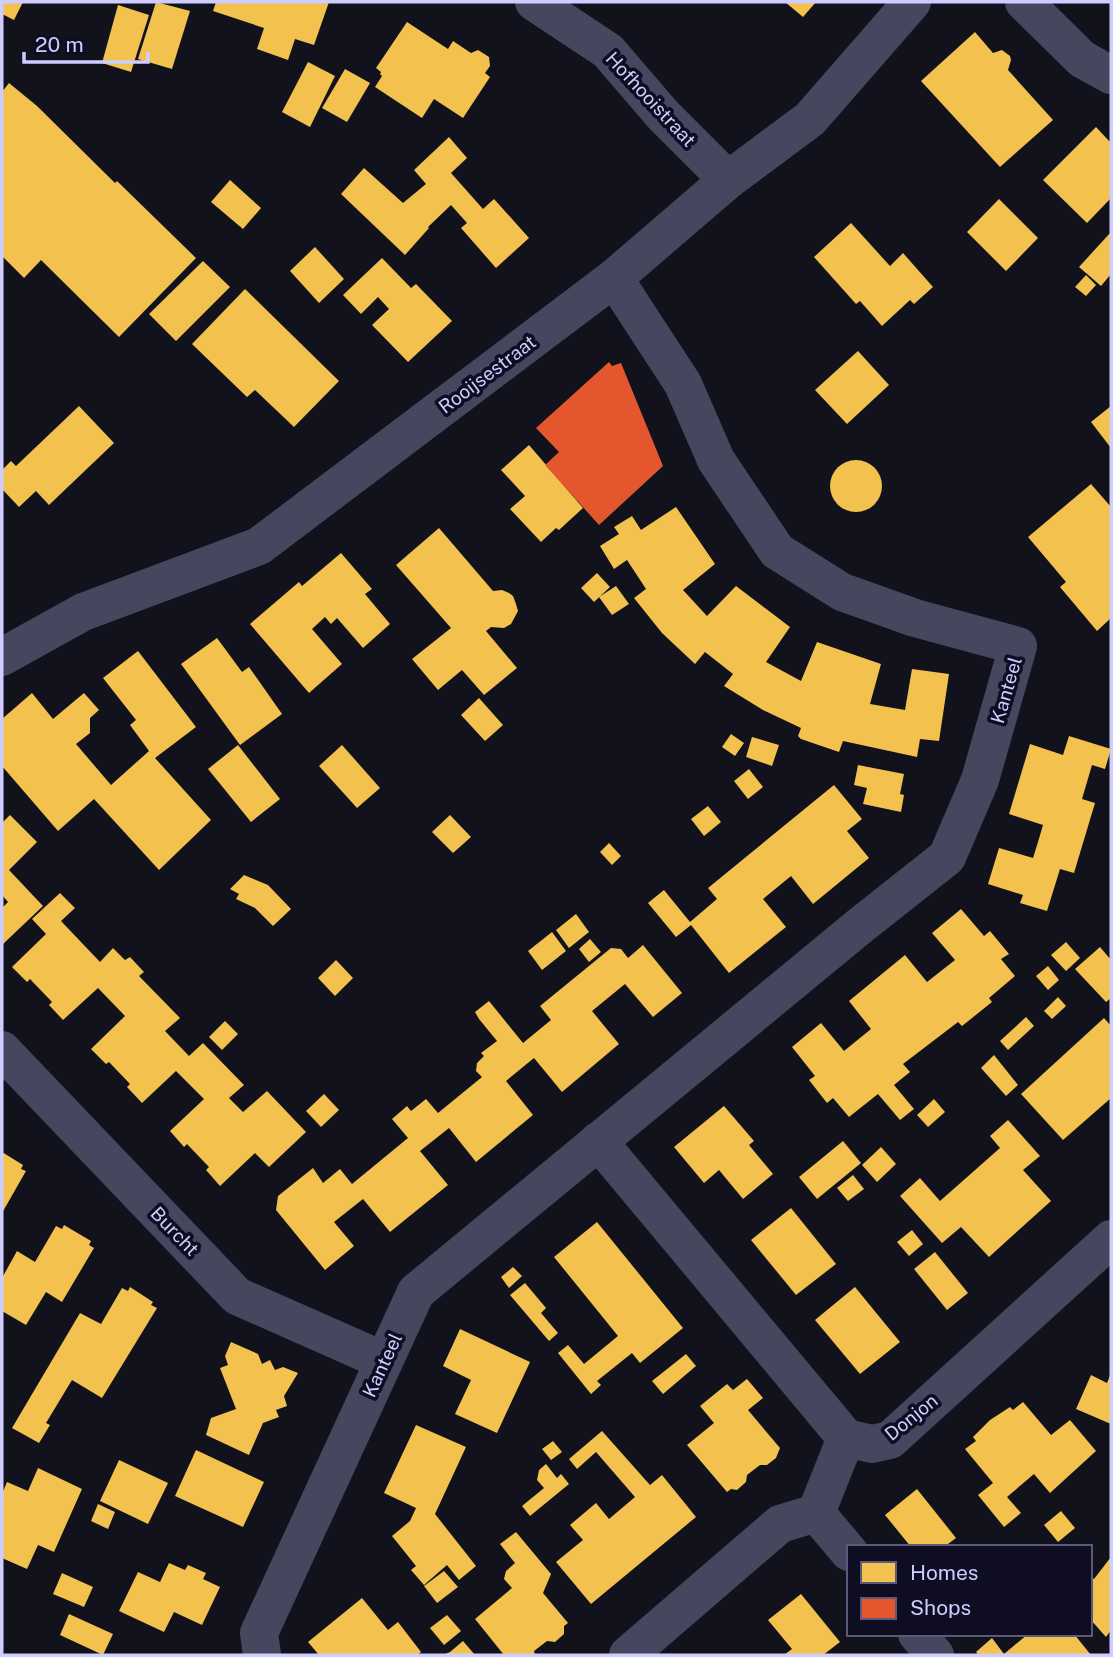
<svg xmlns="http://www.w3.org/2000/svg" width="1113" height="1657" font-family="'Public Sans',sans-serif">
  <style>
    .homes { fill: #f2c14e }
    .shops { fill: #e4572e }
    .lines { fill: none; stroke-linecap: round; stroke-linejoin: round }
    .minor { stroke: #46475e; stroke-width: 38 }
    .labels { text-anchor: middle; stroke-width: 7; stroke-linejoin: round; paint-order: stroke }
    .street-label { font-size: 19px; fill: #cfcdff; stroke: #0f0d21 }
  </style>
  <rect width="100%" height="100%" fill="#12121d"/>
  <g class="homes">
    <polygon points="2,2 23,2 14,20 2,14"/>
    <polygon points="156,2 190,11 172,69 138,59"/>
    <polygon points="216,2 329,2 314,45 295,39 288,60 257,49 264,28 213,11"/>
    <polygon points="785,2 816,2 803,17"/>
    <polygon points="118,5 149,15 131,72 102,63"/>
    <polygon points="407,22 448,49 453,41 471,53 478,50 489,57 490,66 485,73 490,77 463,118 434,99 422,118 375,87 382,76 380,74 381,72 376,68"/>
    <polygon points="975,32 993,53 1002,50 1010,56 1011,60 1008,70 1053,120 1000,167 921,81"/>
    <polygon points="308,62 335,76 310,127 282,112"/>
    <polygon points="345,69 370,83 347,122 322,108"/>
    <polygon points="9,83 37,106 115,183 117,181 196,258 119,337 41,260 24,278 2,256 2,92"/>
    <polygon points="1096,127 1111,143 1111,198 1087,223 1043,180"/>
    <polygon points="449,137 467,158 451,173 483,209 494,199 529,238 496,268 461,228 467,223 451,205 428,227 429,228 405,255 341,194 364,168 403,203 426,184 414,170"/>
    <polygon points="230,180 261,208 243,229 211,202"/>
    <polygon points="999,199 1038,238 1006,271 967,232"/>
    <polygon points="851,223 890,266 903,253 933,287 914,304 910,300 882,326 860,301 856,304 814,257"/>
    <polygon points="1111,232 1111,274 1101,286 1079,267"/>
    <polygon points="315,247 344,279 319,303 290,271"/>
    <polygon points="382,258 411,288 416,284 452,321 408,362 372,325 389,309 378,297 361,314 343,295"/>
    <polygon points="203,261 230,287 176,341 149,314"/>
    <polygon points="1086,275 1096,285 1086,296 1075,287"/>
    <polygon points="245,289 339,381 294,427 255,390 247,397 192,344"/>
    <polygon points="858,351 889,385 847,424 815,390"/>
    <polygon points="79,406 114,443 49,505 36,491 19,507 2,489 2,470 11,461 16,466"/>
    <polygon points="1111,406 1111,448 1091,422"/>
    <polygon points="529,445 583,508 559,530 556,528 541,542 510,509 525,496 501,470"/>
    <circle cx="856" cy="486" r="26"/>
    <polygon points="1091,484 1111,507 1111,618 1097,631 1060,587 1066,582 1028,537"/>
    <polygon points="676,507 715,564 683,590 707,616 736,586 790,627 766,662 801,681 817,642 881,664 870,704 905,710 912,669 949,674 939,741 920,739 917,757 843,741 839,752 801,739 798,736 801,728 763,710 724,686 733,674 705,652 695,664 662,633 634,598 646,589 627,560 614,569 600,546 619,534 614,527 632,516 641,530"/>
    <polygon points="439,528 493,591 502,590 509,593 513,596 516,604 518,611 511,624 504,628 491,627 486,631 517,668 484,695 462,670 438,690 412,659 451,628 396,565"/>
    <polygon points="341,553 372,589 365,594 390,624 363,648 337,618 331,624 325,617 312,629 342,664 309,693 250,624 299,582 302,586"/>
    <polygon points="597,573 610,587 594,602 581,588"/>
    <polygon points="616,586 629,604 612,615 599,597"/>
    <polygon points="217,638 242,672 249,667 282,714 240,745 181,664"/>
    <polygon points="138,651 196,727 155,758 211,820 159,870 94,799 58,831 2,766 2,719 32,693 53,719 84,693 99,710 90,718 90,733 76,744 111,785 149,751 130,725 136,720 103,678"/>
    <polygon points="479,698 503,725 485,741 461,715"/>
    <polygon points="731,734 744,743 735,756 722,747"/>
    <polygon points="1069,736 1111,749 1105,769 1092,765 1082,799 1095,803 1074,873 1060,869 1047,911 1020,903 1023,895 988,884 999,848 1033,858 1038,842 1043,825 1009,814 1030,744 1063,755"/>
    <polygon points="752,737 779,745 772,766 746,757"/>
    <polygon points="238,745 280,799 251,822 208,769"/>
    <polygon points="342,745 380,788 357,808 319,766"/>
    <polygon points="858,765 904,774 900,794 904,795 901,812 863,804 867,788 854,785"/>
    <polygon points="749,769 763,787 748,799 734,781"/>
    <polygon points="834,785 862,819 847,831 869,858 813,904 791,876 763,899 786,927 729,973 691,925 676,937 648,903 664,890 690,922 717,899 708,888"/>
    <polygon points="708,806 721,822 704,836 691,819"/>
    <polygon points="10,815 37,842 9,870 43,906 2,945 2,908 8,902 2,895 2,823"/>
    <polygon points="450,815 471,837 453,853 432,832"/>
    <polygon points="609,843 621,856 612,865 600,852"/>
    <polygon points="244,875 268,885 291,909 273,926 255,908 236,899 239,894 230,889"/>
    <polygon points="60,893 75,908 61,921 100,962 113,948 125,960 130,957 144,972 139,976 180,1018 165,1031 189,1056 203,1043 244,1085 229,1098 243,1112 267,1091 306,1132 269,1167 255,1153 220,1186 206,1170 209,1167 187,1144 184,1147 170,1131 204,1099 176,1071 142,1103 127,1087 130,1084 109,1062 106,1064 91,1049 125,1016 98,988 63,1020 49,1005 52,1002 30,979 27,982 12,967 46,934 32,919"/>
    <polygon points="961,909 984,936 990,931 1009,954 1001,959 1015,976 989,998 992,1002 962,1026 958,1022 903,1064 910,1072 894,1085 914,1109 900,1120 878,1094 849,1117 833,1098 827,1103 809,1080 815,1076 792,1047 821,1023 844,1051 871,1029 849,1001 905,955 927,982 955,960 932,933"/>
    <polygon points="576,914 589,932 569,948 556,930"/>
    <polygon points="552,932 566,951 542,970 528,951"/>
    <polygon points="590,939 601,952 589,962 579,949"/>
    <polygon points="1066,942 1080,958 1066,971 1051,955"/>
    <polygon points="643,945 682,993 653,1017 625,984 592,1011 619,1044 562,1092 534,1058 506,1081 533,1115 476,1162 449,1128 420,1151 448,1185 390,1232 363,1199 334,1222 354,1246 325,1270 276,1210 278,1196 313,1168 323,1183 340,1169 352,1184 408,1138 392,1119 407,1106 411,1111 426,1099 438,1113 482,1077 476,1071 477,1063 484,1056 481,1053 497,1041 479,1019 475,1012 489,1001 523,1043 551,1020 540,1006 611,948 621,949 628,958"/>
    <polygon points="1100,947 1111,960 1111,998 1106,1002 1075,969"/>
    <polygon points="336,960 353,978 335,996 318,978"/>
    <polygon points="1048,966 1059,980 1048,990 1036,976"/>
    <polygon points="1058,997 1066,1006 1052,1019 1044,1011"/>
    <polygon points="1026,1017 1034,1026 1008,1050 1000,1041"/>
    <polygon points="1104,1018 1111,1026 1111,1098 1063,1140 1021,1094"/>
    <polygon points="225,1021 238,1034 222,1050 209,1037"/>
    <polygon points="994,1055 1018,1085 1006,1096 981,1068"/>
    <polygon points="324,1094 339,1110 321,1127 306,1111"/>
    <polygon points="934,1099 945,1112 928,1127 917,1115"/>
    <polygon points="724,1106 754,1141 749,1145 773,1174 743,1199 719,1170 704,1183 674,1147"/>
    <polygon points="1008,1120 1040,1156 1023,1170 1051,1201 989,1257 961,1227 942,1243 900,1196 920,1178 940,1201 1000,1148 990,1136"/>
    <polygon points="843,1141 861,1163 817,1199 799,1177"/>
    <polygon points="881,1147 896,1164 877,1182 862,1165"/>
    <polygon points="2,1152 23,1165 21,1169 26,1171 2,1213"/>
    <polygon points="853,1175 864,1189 848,1201 837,1188"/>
    <polygon points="791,1208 836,1264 796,1295 751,1240"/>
    <polygon points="597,1222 683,1328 640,1363 632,1353 597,1381 601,1385 591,1394 558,1353 568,1345 584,1364 618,1336 554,1257"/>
    <polygon points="64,1225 91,1241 89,1245 94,1248 62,1302 46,1292 26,1325 2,1311 2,1278 17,1251 35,1262 56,1226 62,1229"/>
    <polygon points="912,1230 923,1244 909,1256 897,1242"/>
    <polygon points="935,1252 968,1293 947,1310 914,1269"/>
    <polygon points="513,1267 522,1276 509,1288 501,1277"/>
    <polygon points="525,1283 546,1308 541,1313 558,1333 549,1341 510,1295"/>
    <polygon points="130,1287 153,1302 151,1305 157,1308 102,1398 72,1380 46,1423 50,1425 39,1443 12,1428 80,1313 101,1324 122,1288 128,1291"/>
    <polygon points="855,1287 900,1342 860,1374 815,1320"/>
    <polygon points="460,1329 530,1362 497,1433 455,1414 471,1380 443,1366"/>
    <polygon points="231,1342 258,1354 262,1364 270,1360 275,1370 283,1367 298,1373 284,1396 287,1406 276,1410 279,1417 263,1423 249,1455 206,1435 211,1418 236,1409 220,1368 228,1365 225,1356"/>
    <polygon points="686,1354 696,1366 663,1394 652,1381"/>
    <polygon points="1111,1373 1111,1424 1076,1409 1091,1375 1107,1383"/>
    <polygon points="747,1379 763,1398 748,1410 780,1448 776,1458 767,1465 760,1465 747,1475 746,1482 737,1490 731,1489 727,1492 687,1445 714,1423 700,1406 727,1384 733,1390"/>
    <polygon points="1023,1402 1051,1435 1070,1420 1096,1451 1050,1493 1034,1474 1007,1497 1021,1513 1004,1527 978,1495 993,1483 965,1449 976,1441 973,1437 990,1420 1010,1407 1013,1410"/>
    <polygon points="416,1425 466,1447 435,1514 476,1566 459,1580 447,1565 424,1585 411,1570 416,1566 392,1536 410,1521 416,1508 384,1493"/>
    <polygon points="602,1431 650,1485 662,1475 696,1517 591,1604 556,1562 583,1540 570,1525 596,1503 609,1519 635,1497 596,1452 577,1469 569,1459"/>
    <polygon points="553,1441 562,1452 551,1460 542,1449"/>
    <polygon points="196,1450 264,1482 243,1527 175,1496"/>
    <polygon points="119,1460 168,1483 148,1524 100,1501"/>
    <polygon points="546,1464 557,1478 561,1474 569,1484 530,1516 522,1506 544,1488 537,1480 539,1470"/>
    <polygon points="38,1468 82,1489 54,1552 38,1545 27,1569 2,1558 2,1494 7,1482 28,1491"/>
    <polygon points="917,1489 956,1538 944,1547 911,1547 885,1515"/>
    <polygon points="98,1504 115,1512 108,1529 91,1521"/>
    <polygon points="1061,1511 1075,1528 1058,1542 1044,1525"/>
    <polygon points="516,1532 551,1574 543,1593 568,1623 564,1626 564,1634 555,1642 547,1641 534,1651 535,1655 504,1655 475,1619 512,1588 504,1579 506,1571 515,1563 500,1544"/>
    <polygon points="1111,1557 1111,1630 1106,1637 1090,1619 1090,1576 1094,1579"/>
    <polygon points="169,1563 185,1570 188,1565 206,1573 203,1579 220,1587 202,1625 174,1612 164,1632 119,1611 138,1572 160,1582"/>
    <polygon points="444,1571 458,1587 437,1603 424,1586"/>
    <polygon points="62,1573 93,1587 84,1607 53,1594"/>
    <polygon points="801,1594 840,1642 823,1655 784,1655 792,1649 768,1620"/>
    <polygon points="362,1598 388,1630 398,1622 421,1652 417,1655 319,1655 308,1642"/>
    <polygon points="69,1614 113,1634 103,1655 60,1635"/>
    <polygon points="447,1615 461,1631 444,1645 430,1628"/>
    <polygon points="1028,1634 1074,1634 1091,1655 979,1655 976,1652 992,1638 1004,1654"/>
    <polygon points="463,1641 475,1655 443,1655 450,1652"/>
  </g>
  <polygon class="shops" points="609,362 612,366 621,363 663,466 599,525 545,465 559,452 536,428"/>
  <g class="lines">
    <g class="minor">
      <polyline points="534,2 608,51 663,115 728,180"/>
      <polyline points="1024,2 1082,59 1111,75"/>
      <polyline points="2,657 83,612 259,546 614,278 728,180 810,119 912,2"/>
      <polyline points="2,1050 237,1296 384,1361"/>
      <polyline points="598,1141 846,1438"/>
      <polyline points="816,1513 849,1552"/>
      <polyline points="917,1634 935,1655"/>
      <polyline points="262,1655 259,1633 416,1292 861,925 947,857 980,780 1018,646 915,618 842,592 777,551 716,460 683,384 614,278"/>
      <polyline points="628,1655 780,1524 816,1513 846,1438 872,1444 890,1440 1111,1239"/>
    </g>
  </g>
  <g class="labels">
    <g class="street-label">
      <text transform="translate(651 99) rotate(47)" y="7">Hofhooistraat</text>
      <text transform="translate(487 374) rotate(-37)" y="7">Rooijsestraat</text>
      <text transform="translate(1006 690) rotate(-74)" y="7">Kanteel</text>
      <text transform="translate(175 1231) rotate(46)" y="7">Burcht</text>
      <text transform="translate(382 1365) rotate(-65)" y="7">Kanteel</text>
      <text transform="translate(911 1417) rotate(-39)" y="7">Donjon</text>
    </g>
  </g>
  <rect width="1113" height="1657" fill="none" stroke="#cfcdff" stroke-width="7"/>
  <rect x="847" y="1545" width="245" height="91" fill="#0f0d21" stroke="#5c5a7a" stroke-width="2"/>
  <rect x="861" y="1562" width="35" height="21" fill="#f2c14e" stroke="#5c5a7a" stroke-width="2"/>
  <text x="910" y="1580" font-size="21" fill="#cfcdff">Homes</text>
  <rect x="861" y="1598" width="35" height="21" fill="#e4572e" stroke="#5c5a7a" stroke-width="2"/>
  <text x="910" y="1615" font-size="21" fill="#cfcdff">Shops</text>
  <path d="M24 52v10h124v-10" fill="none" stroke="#cfcdff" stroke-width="3.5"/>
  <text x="35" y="52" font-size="21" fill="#cfcdff" stroke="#0f0d21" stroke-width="5" paint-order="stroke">20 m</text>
</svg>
